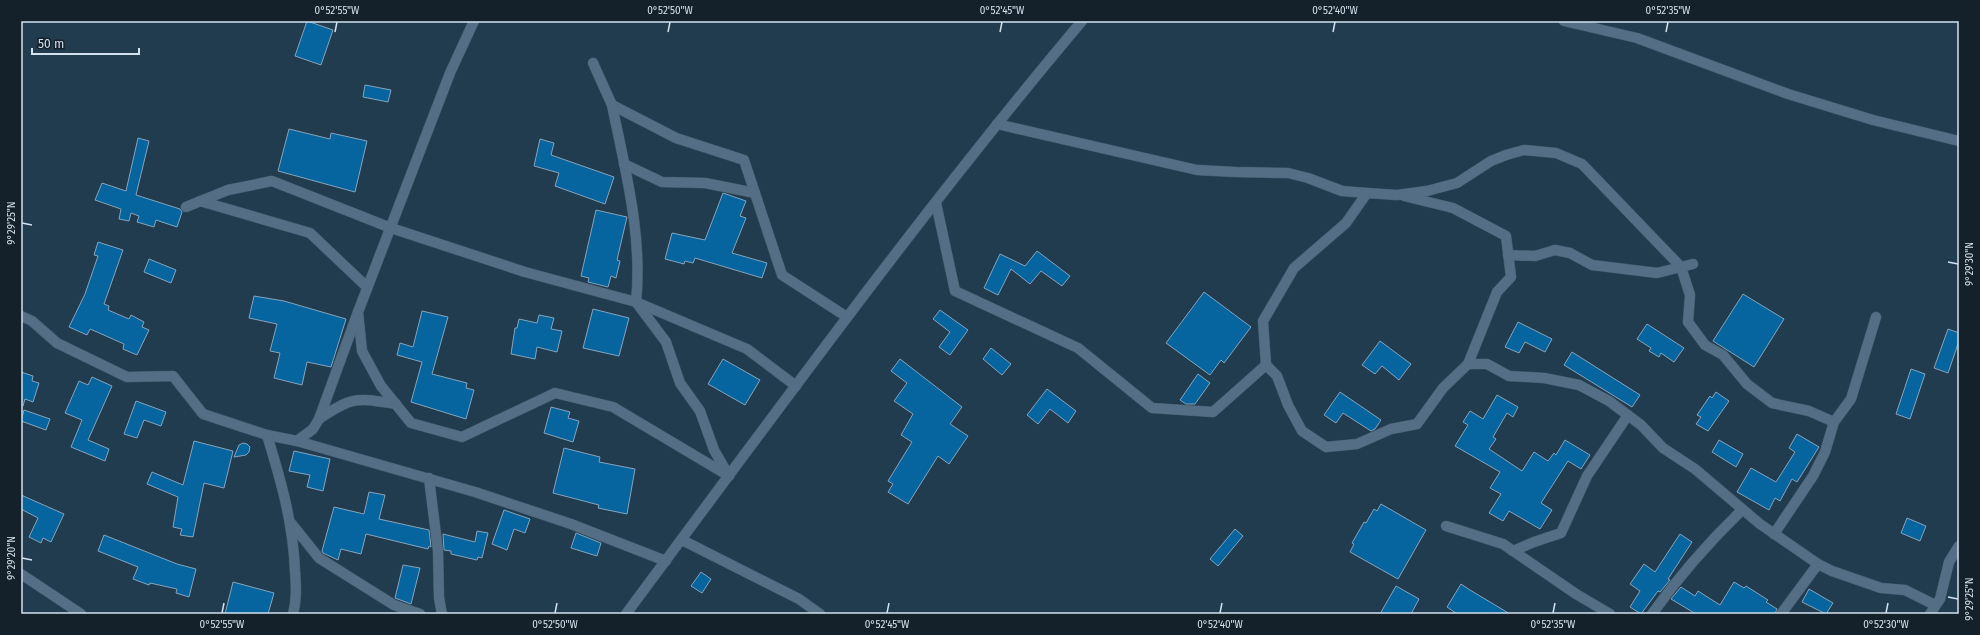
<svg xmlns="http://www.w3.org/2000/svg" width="1980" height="635" font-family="'Fira Sans',sans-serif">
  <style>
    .building { fill: #06659e; stroke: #87a4bc }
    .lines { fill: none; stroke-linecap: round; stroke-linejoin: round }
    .minor-casing { stroke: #405768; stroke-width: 11 }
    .minor { stroke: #536e85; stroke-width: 10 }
    .ticks { fill: none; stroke: #d3e2ef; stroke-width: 1.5 }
    .neatline { fill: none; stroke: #d3e2ef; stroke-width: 1.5 }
    .ticks-label { font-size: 10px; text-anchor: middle; fill: #d3e2ef }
  </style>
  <rect width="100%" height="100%" fill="#213b4f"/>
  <g class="building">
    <polygon points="307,21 333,30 321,65 295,56"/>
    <polygon points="365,85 391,90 388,102 363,97"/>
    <polygon points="289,129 330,139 331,133 367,141 355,192 278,171"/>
    <polygon points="138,138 149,141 136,195 180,209 182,212 177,227 156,220 154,227 137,222 139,216 131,213 129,221 119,219 121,209 95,200 102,183 126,191"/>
    <polygon points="540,139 554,143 551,155 614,177 605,204 555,186 559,173 534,166"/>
    <polygon points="723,193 746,201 740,216 746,218 732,253 767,263 762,278 695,258 693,263 685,261 684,264 665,259 672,233 705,240"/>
    <polygon points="596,210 627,217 617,260 620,261 616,278 611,276 608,287 588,282 589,278 581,276"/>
    <polygon points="98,242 123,250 104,304 109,306 108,310 129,319 131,315 144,322 142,327 149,330 137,355 123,349 124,344 97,332 90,329 87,335 69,327 85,294 98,256 94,255"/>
    <polygon points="1037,251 1070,276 1062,286 1041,271 1030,284 1011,269 998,295 984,288 1000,254 1025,266"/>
    <polygon points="149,259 176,270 171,283 144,272"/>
    <polygon points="1204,292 1251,327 1224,363 1221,360 1210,375 1166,343"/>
    <polygon points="1743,294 1784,319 1754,367 1713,341"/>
    <polygon points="254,296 284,301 346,319 331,367 307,362 302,385 274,378 280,353 270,351 277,324 249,318"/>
    <polygon points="593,309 629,318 619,356 583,348"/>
    <polygon points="940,310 968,330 950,355 939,347 950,332 933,319"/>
    <polygon points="422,311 448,317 432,374 467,383 466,388 474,390 466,419 411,402 422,362 397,355 400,343 413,347"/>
    <polygon points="539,315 554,318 551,329 562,331 557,352 537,347 535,359 511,354 515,328 517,328 519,319 537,323"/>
    <polygon points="1518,322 1552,339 1545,352 1525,342 1519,353 1505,347"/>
    <polygon points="1647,324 1684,348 1674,362 1661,353 1659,357 1649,351 1651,348 1637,339"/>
    <polygon points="1948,329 1959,333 1959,341 1948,373 1934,368"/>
    <polygon points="1380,341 1411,364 1399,380 1382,366 1375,374 1362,365"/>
    <polygon points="991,348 1011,364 1002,375 983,359"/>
    <polygon points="1572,352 1640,395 1632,407 1564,365"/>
    <polygon points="723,359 760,380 745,405 708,384"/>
    <polygon points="900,359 962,407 950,424 968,436 949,464 938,456 908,504 888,492 893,484 888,481 912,442 901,435 913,414 894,401 907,383 891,371"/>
    <polygon points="1911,369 1925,374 1910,419 1896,414"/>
    <polygon points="21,372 33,376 32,381 39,383 33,402 25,399 23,406 21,406"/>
    <polygon points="1198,374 1210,383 1195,404 1186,404 1180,400"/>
    <polygon points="92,377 112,386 88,440 109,449 105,461 71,447 82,420 65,413 79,381 88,385"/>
    <polygon points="1047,389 1076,411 1068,423 1050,409 1038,424 1027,415"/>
    <polygon points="1340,392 1381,420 1375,429 1371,431 1343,413 1336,423 1324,415"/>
    <polygon points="1716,392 1729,401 1708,431 1696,424 1701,417 1697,415 1710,396 1712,398"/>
    <polygon points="1497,395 1518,407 1513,417 1507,413 1493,437 1496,439 1489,449 1522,471 1534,452 1548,461 1554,453 1556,455 1565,440 1590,455 1581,469 1568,461 1541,503 1552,510 1540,529 1509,511 1503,521 1489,513 1501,494 1490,488 1500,472 1455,446 1468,425 1463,422 1470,411 1483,419"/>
    <polygon points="136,401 166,412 161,426 144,420 137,438 124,434"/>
    <polygon points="551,407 570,412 568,418 579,421 573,442 544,433"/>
    <polygon points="24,410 50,419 46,430 21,421"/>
    <polygon points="1797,434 1819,447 1797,482 1792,479 1780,501 1775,498 1769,510 1737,492 1751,468 1776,482 1795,452 1789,448"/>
    <polygon points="1719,440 1743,454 1736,467 1712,452"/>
    <polygon points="194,441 233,451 224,488 204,483 193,537 180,535 182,529 173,527 178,497 147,484 152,472 183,485"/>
    <polygon points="243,443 247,444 250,447 249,452 246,455 234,457 239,445"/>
    <polygon points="564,448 600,457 599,462 635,469 627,514 598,508 599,505 553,493"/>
    <polygon points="294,451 330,459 323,491 307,487 310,475 289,471"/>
    <polygon points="369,492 385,495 379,519 429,530 431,547 429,546 428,549 366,534 361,554 341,549 338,560 323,553 322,551 334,507 364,514"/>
    <polygon points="21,495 64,514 51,542 43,538 41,543 29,537 38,518 21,509"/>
    <polygon points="1381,504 1426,530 1398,579 1350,552 1354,544 1352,543 1364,522 1366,523 1374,509 1377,511"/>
    <polygon points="504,510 530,519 525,533 514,529 507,550 492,544"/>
    <polygon points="1907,518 1926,526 1920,541 1901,533"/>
    <polygon points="1235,529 1243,536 1218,566 1210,559"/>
    <polygon points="477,531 488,533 482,558 478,557 477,560 451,554 451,551 444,550 443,534 475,542"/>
    <polygon points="576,533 601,543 597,556 571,548"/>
    <polygon points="1680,534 1692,542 1668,579 1670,580 1660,592 1658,591 1641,614 1630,607 1640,591 1630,584 1644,564 1655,572"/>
    <polygon points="104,535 177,564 196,569 189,597 176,593 177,589 150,583 149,585 133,579 138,567 98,551"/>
    <polygon points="403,565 420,568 411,604 395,598"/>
    <polygon points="701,572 711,579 702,593 691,586"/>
    <polygon points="233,582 274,593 268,614 225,614"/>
    <polygon points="1734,582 1744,588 1746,586 1768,600 1766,602 1777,609 1775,614 1696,614 1671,599 1681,587 1695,596 1698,591 1720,605"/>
    <polygon points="1461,584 1470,590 1510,614 1457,614 1447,607"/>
    <polygon points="1396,586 1419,599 1411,614 1380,614"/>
    <polygon points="1809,589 1833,603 1826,614 1802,602"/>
  </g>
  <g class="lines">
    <g class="minor-casing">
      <g id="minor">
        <polyline points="1564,21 1637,38 1788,94 1873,120 1959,141"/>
        <polyline points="593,63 612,105 676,138 744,160 782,275 847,317"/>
        <path d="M612 105C625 169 643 236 636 302L666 342 680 383 700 411 714 450 729 476"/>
        <polyline points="997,124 1197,170 1236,172 1288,173 1308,178 1342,191 1367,193 1397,195 1427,191 1457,183 1491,161 1506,155 1524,150 1556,153 1582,164 1681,267 1690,295 1688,322 1705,345 1723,355 1747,384 1772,403 1809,411 1834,422"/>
        <polyline points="624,164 662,182 705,183 755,193"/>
        <polyline points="1404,196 1453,208 1506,236 1511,277 1497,292 1468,364"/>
        <polyline points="200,201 310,233 367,287"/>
        <polyline points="936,203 955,291 1078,348 1152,408 1213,412 1266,365 1277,376 1288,405 1302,431 1326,447 1357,444 1391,429 1417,424 1443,388 1468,364 1487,364 1509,376 1544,378 1579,385 1609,401 1641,425 1663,448 1695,469 1760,524 1818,564 1832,571 1881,588 1905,590 1935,605"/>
        <polyline points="186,207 228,190 272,181 391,228 525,272 636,302 747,349 796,386"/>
        <polyline points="1508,255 1535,256 1555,250 1570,253 1592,265 1657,273 1693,264"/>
        <polyline points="358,312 362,351 381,386 411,423 462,437 555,393 613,407 729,476"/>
        <polyline points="21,316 32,321 57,343 127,377 173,376 203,414 267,435 297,441 475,492 571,524 666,561"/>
        <polyline points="1266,365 1263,321 1294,268 1346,223 1367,193"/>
        <path d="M319 419C353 396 356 398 396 404"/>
        <path d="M267 435C281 481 293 522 295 571 296 586 297 599 293 614"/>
        <polyline points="297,441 313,429 319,419 358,312 450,73 474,21"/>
        <polyline points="429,478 438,551 439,598 442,614"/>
        <polyline points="291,523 319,558 394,605 420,614"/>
        <polyline points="1446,526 1503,544 1576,594 1610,614"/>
        <polyline points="1774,534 1813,476 1825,452 1834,422 1851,399 1876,317"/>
        <polyline points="682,540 799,599 820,614"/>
        <polyline points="1513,551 1534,542 1561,533 1587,476 1628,415"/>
        <polyline points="21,574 81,614"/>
        <path d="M626 614C775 414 921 212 1082 21"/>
        <path d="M1652 614C1679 576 1708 543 1742 510"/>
        <polyline points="1781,614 1818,564"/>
        <polyline points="1930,614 1940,599 1949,562 1959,546"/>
      </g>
    </g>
    <use href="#minor" class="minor"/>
  </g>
  <path class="ticks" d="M335 32 337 22M668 32 670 22M1000 32 1002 22M1333 32 1335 22M1666 32 1668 22M22 223 32 225M1948 262 1958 264M22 558 32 560M1948 597 1958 599M222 613 224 603M555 613 557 603M887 613 889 603M1220 613 1222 603M1553 613 1555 603M1886 613 1888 603"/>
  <rect width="1980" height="635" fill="none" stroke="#15212a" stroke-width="44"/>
  <path d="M32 48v6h107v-6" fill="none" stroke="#d3e2ef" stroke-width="2"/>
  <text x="38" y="48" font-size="12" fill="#d3e2ef" stroke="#15212a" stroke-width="3" paint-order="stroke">50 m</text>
  <rect x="22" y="22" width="1936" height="591" class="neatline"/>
  <g class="ticks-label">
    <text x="337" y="14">0°52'55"W</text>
    <text x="670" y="14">0°52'50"W</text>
    <text x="1002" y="14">0°52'45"W</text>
    <text x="1335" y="14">0°52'40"W</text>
    <text x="1668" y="14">0°52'35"W</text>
    <text transform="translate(11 223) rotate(-90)" y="4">9°29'25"N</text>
    <text transform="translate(1969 264) rotate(-90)" y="4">9°29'30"N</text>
    <text transform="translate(11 558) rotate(-90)" y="4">9°29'20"N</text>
    <text transform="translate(1969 599) rotate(-90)" y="4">9°29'25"N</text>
    <text x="222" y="628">0°52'55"W</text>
    <text x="555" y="628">0°52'50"W</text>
    <text x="887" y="628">0°52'45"W</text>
    <text x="1220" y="628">0°52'40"W</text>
    <text x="1553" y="628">0°52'35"W</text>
    <text x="1886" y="628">0°52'30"W</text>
  </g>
</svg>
